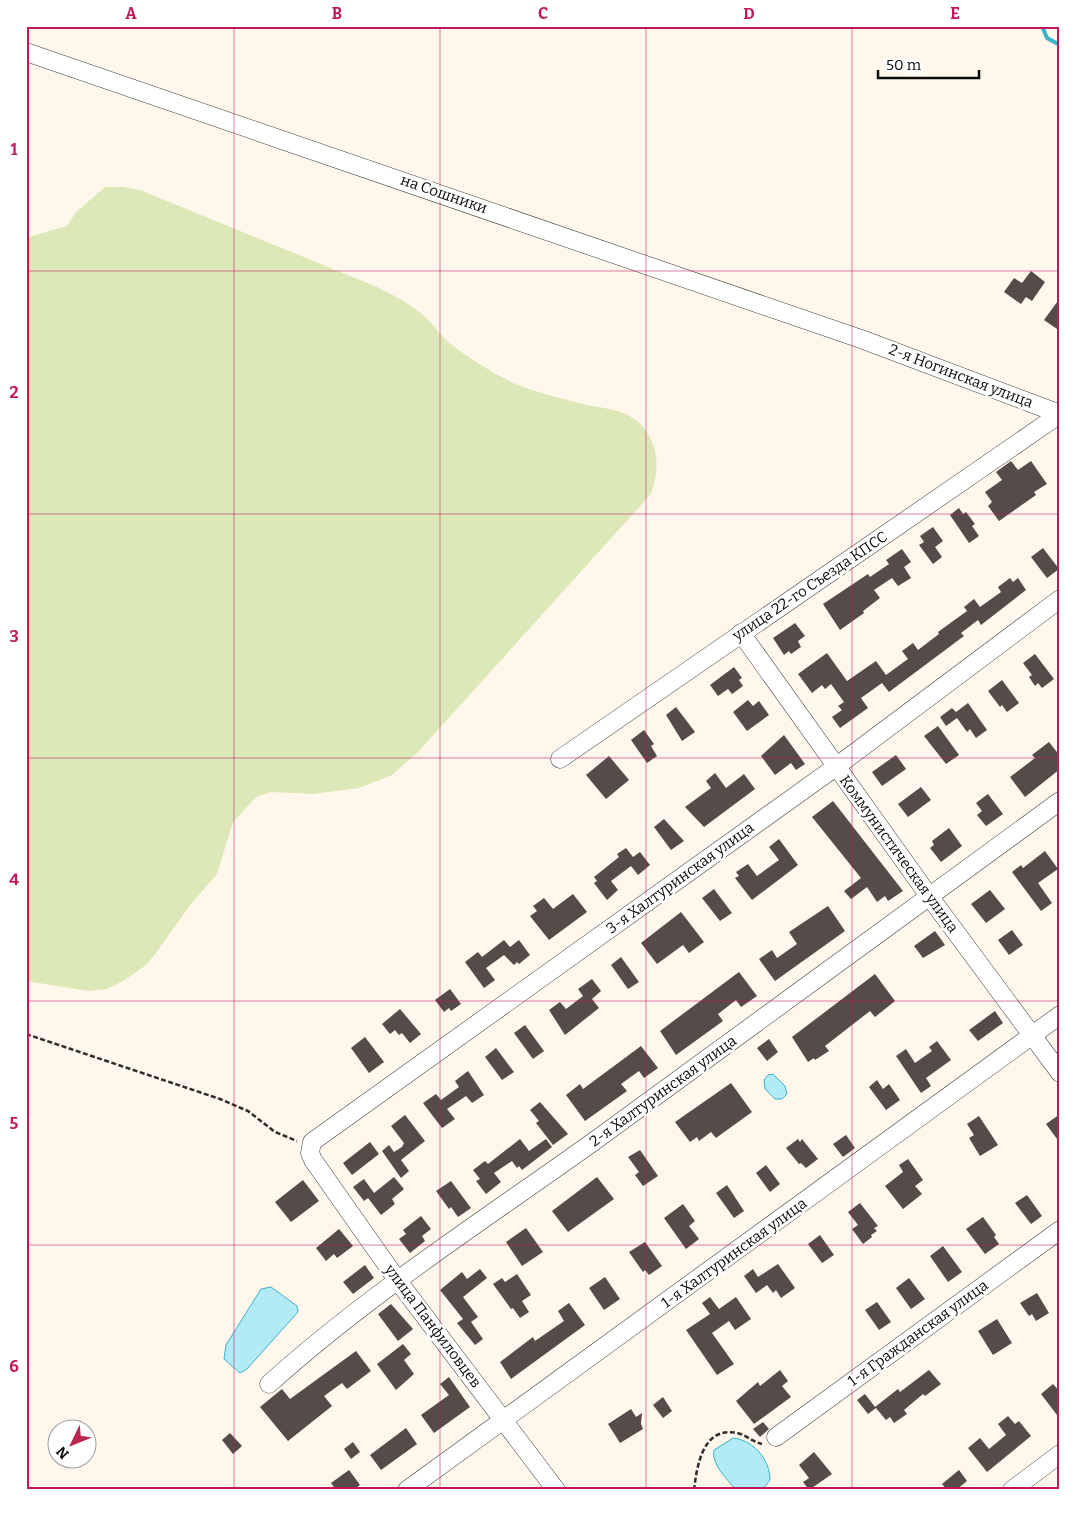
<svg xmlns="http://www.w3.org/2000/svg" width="1086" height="1516" font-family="Bitter,serif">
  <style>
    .green { fill: #dce8b7 }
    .water { fill: #b2ebf5; stroke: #3ab2ca }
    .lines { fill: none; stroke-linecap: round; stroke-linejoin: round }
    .stream { stroke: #3ab2ca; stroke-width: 4 }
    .building { fill: #554b49 }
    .minor-casing { stroke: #3f3f3f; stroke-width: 19 }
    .path { stroke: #2e2e2e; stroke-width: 2.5; stroke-dasharray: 5 2.5; stroke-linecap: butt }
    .minor { stroke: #fff; stroke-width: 18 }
    .grid { fill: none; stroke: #c2185b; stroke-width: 1; stroke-opacity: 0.55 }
    .labels { text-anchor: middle; stroke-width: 5; stroke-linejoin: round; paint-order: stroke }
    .street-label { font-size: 15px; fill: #0c0c0c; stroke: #fff }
    .neatline { fill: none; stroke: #c2185b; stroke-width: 2 }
    .grid-label { font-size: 16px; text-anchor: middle; font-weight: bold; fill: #c2185b }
  </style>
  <rect width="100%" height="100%" fill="#fff6ec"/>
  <path class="green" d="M105 187H123L140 190 377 287C393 295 409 303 423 315 433 323 441 337 452 345 470 359 493 373 513 383 534 392 560 398 583 404 604 409 626 408 642 426 659 446 660 470 651 494L418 752 392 775 359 788 313 794 271 792 256 797 233 822 217 874 190 905 156 953 146 965 125 980 107 989 89 991 26 981V238L67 226 76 212Z"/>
  <g class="water">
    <polygon points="773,1074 785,1086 787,1094 782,1099 775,1099 765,1089 764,1080 768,1075"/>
    <polygon points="271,1287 297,1306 298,1312 247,1369 240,1373 224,1359 226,1345 261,1289"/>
    <path d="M733 1438C753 1440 770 1459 770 1480L762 1490H736C727 1479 711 1464 714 1450Z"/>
  </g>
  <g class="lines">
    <polyline class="stream" points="1042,26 1047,38 1060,45"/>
  </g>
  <g class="building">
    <polygon points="1031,271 1045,282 1032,301 1026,297 1021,304 1004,292 1014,278 1022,283"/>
    <polygon points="1060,298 1060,331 1044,320"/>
    <polygon points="1011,461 1018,470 1031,461 1047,484 1034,492 1036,495 999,521 988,506 992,502 985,492 1002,480 996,472"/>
    <polygon points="959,508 963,514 966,512 975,524 972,526 979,536 969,543 950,515"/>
    <polygon points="933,527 943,541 935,547 942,557 933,564 919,545 924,542 920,536"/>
    <polygon points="1043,548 1059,569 1047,578 1031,557"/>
    <polygon points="902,549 911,562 904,567 911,578 898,586 892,578 874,590 880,598 863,611 864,613 840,630 823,604 868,574 870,577 889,564 886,560"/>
    <polygon points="1010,578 1013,582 1018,578 1026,590 981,625 978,620 961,633 964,636 889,692 882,683 861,698 868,708 840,728 832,717 842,710 838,706 844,702 831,684 825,689 822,685 812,693 798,674 827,653 847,681 876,661 886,675 908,659 902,651 913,643 918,650 939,634 938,632 967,611 964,607 974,599 980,607 1001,592 998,587"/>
    <polygon points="795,623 805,636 798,641 801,647 791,654 789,651 784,655 773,638"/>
    <polygon points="1035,654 1054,679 1042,688 1038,683 1035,686 1029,677 1032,675 1023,663"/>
    <polygon points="734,667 742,678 739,680 743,686 732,694 728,689 718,696 710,685"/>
    <polygon points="1002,680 1019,703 1007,712 1002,705 1000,707 988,691"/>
    <polygon points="748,700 753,706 759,701 769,715 747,731 733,712"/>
    <polygon points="968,703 987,730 976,738 970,729 967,732 957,718 946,726 940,717 952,708 956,712"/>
    <polygon points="676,707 695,732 682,741 666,715"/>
    <polygon points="938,726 959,755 946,764 924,736"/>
    <polygon points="644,730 654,744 651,746 657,756 647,763 631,740"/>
    <polygon points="784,735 805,764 796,770 791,763 775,775 761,756"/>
    <polygon points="1049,742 1060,756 1060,769 1025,797 1010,777 1035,758 1032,755"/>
    <polygon points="896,755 906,769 882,786 872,772"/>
    <polygon points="609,756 629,780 606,799 586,775"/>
    <polygon points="715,773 726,788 744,774 755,789 704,827 685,807 711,788 706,781"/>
    <polygon points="921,787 931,800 908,817 898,804"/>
    <polygon points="988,794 1003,814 986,826 977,815 982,811 976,803"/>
    <polygon points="833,801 903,891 888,901 885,896 877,902 867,887 851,899 844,891 861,878 812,817"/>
    <polygon points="664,819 684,841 671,850 654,827"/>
    <polygon points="949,828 962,846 941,862 930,848 934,845 932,841"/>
    <polygon points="779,839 798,865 752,900 735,878 739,876 736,872 748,864 757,876 779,860 769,847"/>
    <polygon points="626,848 633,857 640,852 650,865 638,875 631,866 611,881 618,890 607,900 594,883 597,881 594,877 619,857 617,854"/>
    <polygon points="1045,851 1058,869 1038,883 1052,903 1041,911 1012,872 1021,865 1023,868"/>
    <polygon points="714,889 732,913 720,921 702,898"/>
    <polygon points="990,890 1005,909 986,923 971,904"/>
    <polygon points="573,894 587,912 549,940 530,916 537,911 533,906 544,898 553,909"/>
    <polygon points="828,906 845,931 775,981 759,959 772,950 777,958 797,944 789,932"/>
    <polygon points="681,912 704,942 689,953 683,945 657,964 641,943"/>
    <polygon points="1012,930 1023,945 1009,955 998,940"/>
    <polygon points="935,931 945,945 923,958 914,946"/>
    <polygon points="504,940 510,947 519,940 530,955 519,964 517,962 514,965 504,955 486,968 495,980 484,988 465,962 478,952 482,957"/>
    <polygon points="621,957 639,982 628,989 611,965"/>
    <polygon points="739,972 757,996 741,1007 736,1000 718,1014 723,1021 676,1055 660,1031"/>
    <polygon points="875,974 895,1001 875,1017 870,1011 825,1046 829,1051 815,1060 814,1058 808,1062 792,1037"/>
    <polygon points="592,979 601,991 592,999 599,1008 565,1035 549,1010 560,1002 566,1009 583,996 578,989"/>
    <polygon points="450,989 461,1004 451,1011 449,1008 444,1012 435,1000"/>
    <polygon points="400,1009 421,1034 410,1043 402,1033 399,1035 395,1030 390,1034 382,1024"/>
    <polygon points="995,1011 1003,1023 978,1041 969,1030"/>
    <polygon points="525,1025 544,1051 533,1059 514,1033"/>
    <polygon points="365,1037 384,1062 369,1073 351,1048"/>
    <polygon points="769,1039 778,1052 767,1061 757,1048"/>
    <polygon points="937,1041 951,1060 926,1078 931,1086 921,1093 896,1056 906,1049 915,1063 932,1051 929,1047"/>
    <polygon points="641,1046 658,1068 644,1078 639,1071 621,1084 627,1091 585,1121 566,1095 580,1084 583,1089"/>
    <polygon points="496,1048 514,1072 502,1080 485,1057"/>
    <polygon points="468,1071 484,1095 472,1103 466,1096 447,1109 455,1119 442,1128 423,1103 436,1094 441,1100 459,1087 455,1081"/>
    <polygon points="877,1080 883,1089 889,1084 900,1100 886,1110 869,1087"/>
    <polygon points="731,1083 752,1112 716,1138 711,1132 699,1141 697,1137 690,1142 675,1122"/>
    <polygon points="540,1102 568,1134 553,1145 536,1123 539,1121 530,1110"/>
    <polygon points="1060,1114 1060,1143 1046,1124"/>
    <polygon points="405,1115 425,1141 401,1160 409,1171 401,1178 382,1151 389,1145 394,1152 402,1147 404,1143 391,1126"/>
    <polygon points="979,1116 998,1145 980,1156 969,1138 974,1135 967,1124"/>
    <polygon points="846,1135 855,1148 843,1157 833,1144"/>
    <polygon points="520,1139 529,1151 546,1139 552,1147 522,1170 519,1166 517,1168 512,1161 494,1173 501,1182 486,1194 476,1181 480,1179 473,1170 485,1161 488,1164"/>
    <polygon points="798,1139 800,1142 802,1139 818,1159 806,1168 801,1163 799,1164 786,1148"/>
    <polygon points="370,1142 379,1154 352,1175 343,1163"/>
    <polygon points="640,1150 658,1176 643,1186 635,1175 639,1172 628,1157"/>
    <polygon points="908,1159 923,1180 915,1186 922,1194 903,1209 885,1186 903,1172 899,1165"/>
    <polygon points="766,1165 780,1184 770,1192 756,1173"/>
    <polygon points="394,1177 404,1189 392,1199 395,1204 381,1215 368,1198 364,1201 353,1187 364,1179 374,1193"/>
    <polygon points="597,1177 614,1199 568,1232 552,1211"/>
    <polygon points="303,1180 319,1201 291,1222 275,1202"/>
    <polygon points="451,1181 471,1208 458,1217 451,1207 449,1209 436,1191"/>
    <polygon points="727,1185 744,1211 734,1218 716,1193"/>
    <polygon points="1027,1195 1042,1216 1031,1224 1015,1203"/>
    <polygon points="860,1203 878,1226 874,1228 877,1231 871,1235 872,1237 863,1244 852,1229 858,1225 848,1212"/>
    <polygon points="683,1204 695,1221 689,1226 699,1239 686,1249 664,1218"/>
    <polygon points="421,1216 431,1229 422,1236 425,1241 410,1253 399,1239 406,1234 403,1230"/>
    <polygon points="983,1217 996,1235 994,1237 999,1244 985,1254 966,1229"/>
    <polygon points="526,1228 543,1252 522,1266 506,1242"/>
    <polygon points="339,1229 353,1246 337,1258 334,1254 326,1261 316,1248"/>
    <polygon points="820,1235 834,1255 822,1263 808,1244"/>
    <polygon points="645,1242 662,1266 649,1275 645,1270 643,1272 629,1252"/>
    <polygon points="943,1246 962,1272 948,1282 930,1256"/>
    <polygon points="778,1264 795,1288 781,1298 776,1290 773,1293 767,1285 756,1293 744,1276 753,1269 758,1277"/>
    <polygon points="365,1265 374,1278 353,1294 343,1282"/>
    <polygon points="480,1269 487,1278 463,1297 478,1317 471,1322 483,1339 475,1345 457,1323 463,1319 440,1290 462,1272 467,1279"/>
    <polygon points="517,1274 531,1295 522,1301 529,1312 520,1318 513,1308 511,1309 493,1284 502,1278 505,1282"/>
    <polygon points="605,1277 620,1299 604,1310 589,1288"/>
    <polygon points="909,1278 925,1299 911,1309 896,1288"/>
    <polygon points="1037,1293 1049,1313 1036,1321 1032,1314 1029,1316 1020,1303"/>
    <polygon points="710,1297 719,1309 736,1297 751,1319 735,1330 729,1321 712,1333 734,1364 717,1375 686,1330 710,1314 702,1303"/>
    <polygon points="877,1302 891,1322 879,1330 865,1310"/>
    <polygon points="569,1303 585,1325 511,1379 500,1362 533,1337 535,1341 564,1321 558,1311"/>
    <polygon points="391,1304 413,1329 398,1341 378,1314"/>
    <polygon points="997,1319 1012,1343 993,1355 978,1331"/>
    <polygon points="403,1344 411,1354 404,1360 414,1374 396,1390 377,1364"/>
    <polygon points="356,1351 371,1371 347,1389 342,1383 324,1396 332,1406 288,1441 260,1407 282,1389 290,1399"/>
    <polygon points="780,1370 788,1381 782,1386 791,1397 754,1424 736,1401 758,1382 760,1386"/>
    <polygon points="929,1370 941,1384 925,1396 923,1394 904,1410 907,1414 894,1423 890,1417 886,1420 876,1408 868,1414 857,1400 865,1394 875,1407 898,1389 900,1392"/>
    <polygon points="449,1377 470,1407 434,1433 421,1415 449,1395 440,1384"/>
    <polygon points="1053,1384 1060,1392 1060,1419 1041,1394"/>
    <polygon points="663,1397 672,1411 663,1418 653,1405"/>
    <polygon points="631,1409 636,1417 642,1413 641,1424 643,1429 620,1443 608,1424"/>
    <polygon points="1008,1416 1015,1424 1019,1421 1031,1436 987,1472 968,1448 980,1438 989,1449 1006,1435 998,1424"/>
    <polygon points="763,1422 769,1429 760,1437 753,1429"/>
    <polygon points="406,1428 417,1444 381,1470 370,1455"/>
    <polygon points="230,1433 242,1446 233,1454 222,1440"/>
    <polygon points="353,1442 360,1452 351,1459 344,1449"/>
    <polygon points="814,1452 832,1474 809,1490 803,1482 809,1478 799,1465"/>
    <polygon points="349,1470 360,1485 353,1490 336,1490 331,1483"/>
    <polygon points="959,1470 967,1481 956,1490 947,1490 942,1484"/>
  </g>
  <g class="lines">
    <g class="minor-casing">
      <g id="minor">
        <polyline points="26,52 861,339 1060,414"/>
        <polyline points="741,633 929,896 1060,1073"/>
        <polyline points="560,759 1060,414"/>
        <path d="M269 1384C369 1294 484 1220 593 1142 749 1029 904 914 1060 801"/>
        <polyline points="776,1437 1060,1230"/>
        <polyline points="407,1490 1060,1015"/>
        <polyline points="556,1490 398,1281 313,1160 310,1153 312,1142 837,766 1060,599"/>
        <polyline points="1012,1490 1060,1454"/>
      </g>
    </g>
    <g class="path">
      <polyline points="26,1034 220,1099 248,1111 275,1132 297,1141"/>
      <path d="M694 1490C697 1465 703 1426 737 1433 746 1435 753 1442 762 1444"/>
    </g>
    <use href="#minor" class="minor"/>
  </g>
  <path class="grid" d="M234 26V1490M440 26V1490M646 26V1490M852 26V1490M26 271H1060M26 514H1060M26 758H1060M26 1001H1060M26 1245H1060"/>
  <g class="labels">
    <g class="street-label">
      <text transform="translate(444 194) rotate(19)" y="5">на Сошники</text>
      <text transform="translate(961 376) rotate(21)" y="5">2-я Ногинская улица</text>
      <text transform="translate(810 586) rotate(-34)" y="5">улица 22-го Съезда КПСС</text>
      <text transform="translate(899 854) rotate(54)" y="5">Коммунистическая улица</text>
      <text transform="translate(680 878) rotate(-36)" y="5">3-я Халтуринская улица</text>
      <text transform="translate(663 1091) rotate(-36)" y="5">2-я Халтуринская улица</text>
      <text transform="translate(734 1253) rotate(-36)" y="5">1-я Халтуринская улица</text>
      <text transform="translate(433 1326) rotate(53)" y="5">улица Панфиловцев</text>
      <text transform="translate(918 1333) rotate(-36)" y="5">1-я Гражданская улица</text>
    </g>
  </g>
  <rect width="1086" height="1516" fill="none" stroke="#ffffff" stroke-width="55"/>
  <g transform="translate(72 1444) rotate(227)"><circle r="24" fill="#ffffff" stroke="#9e9e9e"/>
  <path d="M0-4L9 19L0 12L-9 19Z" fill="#b92750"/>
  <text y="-8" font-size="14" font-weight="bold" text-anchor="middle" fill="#0c0c0c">N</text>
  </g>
  <path d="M878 70v8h101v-8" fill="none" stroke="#0c0c0c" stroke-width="2.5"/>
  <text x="886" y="70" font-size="15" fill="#0c0c0c" stroke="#ffffff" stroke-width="4" paint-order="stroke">50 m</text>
  <rect x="28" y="28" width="1030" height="1460" class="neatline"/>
  <g class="grid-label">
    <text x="131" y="19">A</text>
    <text x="337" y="19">B</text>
    <text x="543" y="19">C</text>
    <text x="749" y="19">D</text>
    <text x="955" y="19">E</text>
    <text x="14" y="155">1</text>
    <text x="14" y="398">2</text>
    <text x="14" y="642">3</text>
    <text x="14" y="885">4</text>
    <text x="14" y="1129">5</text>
    <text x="14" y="1372">6</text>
  </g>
</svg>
